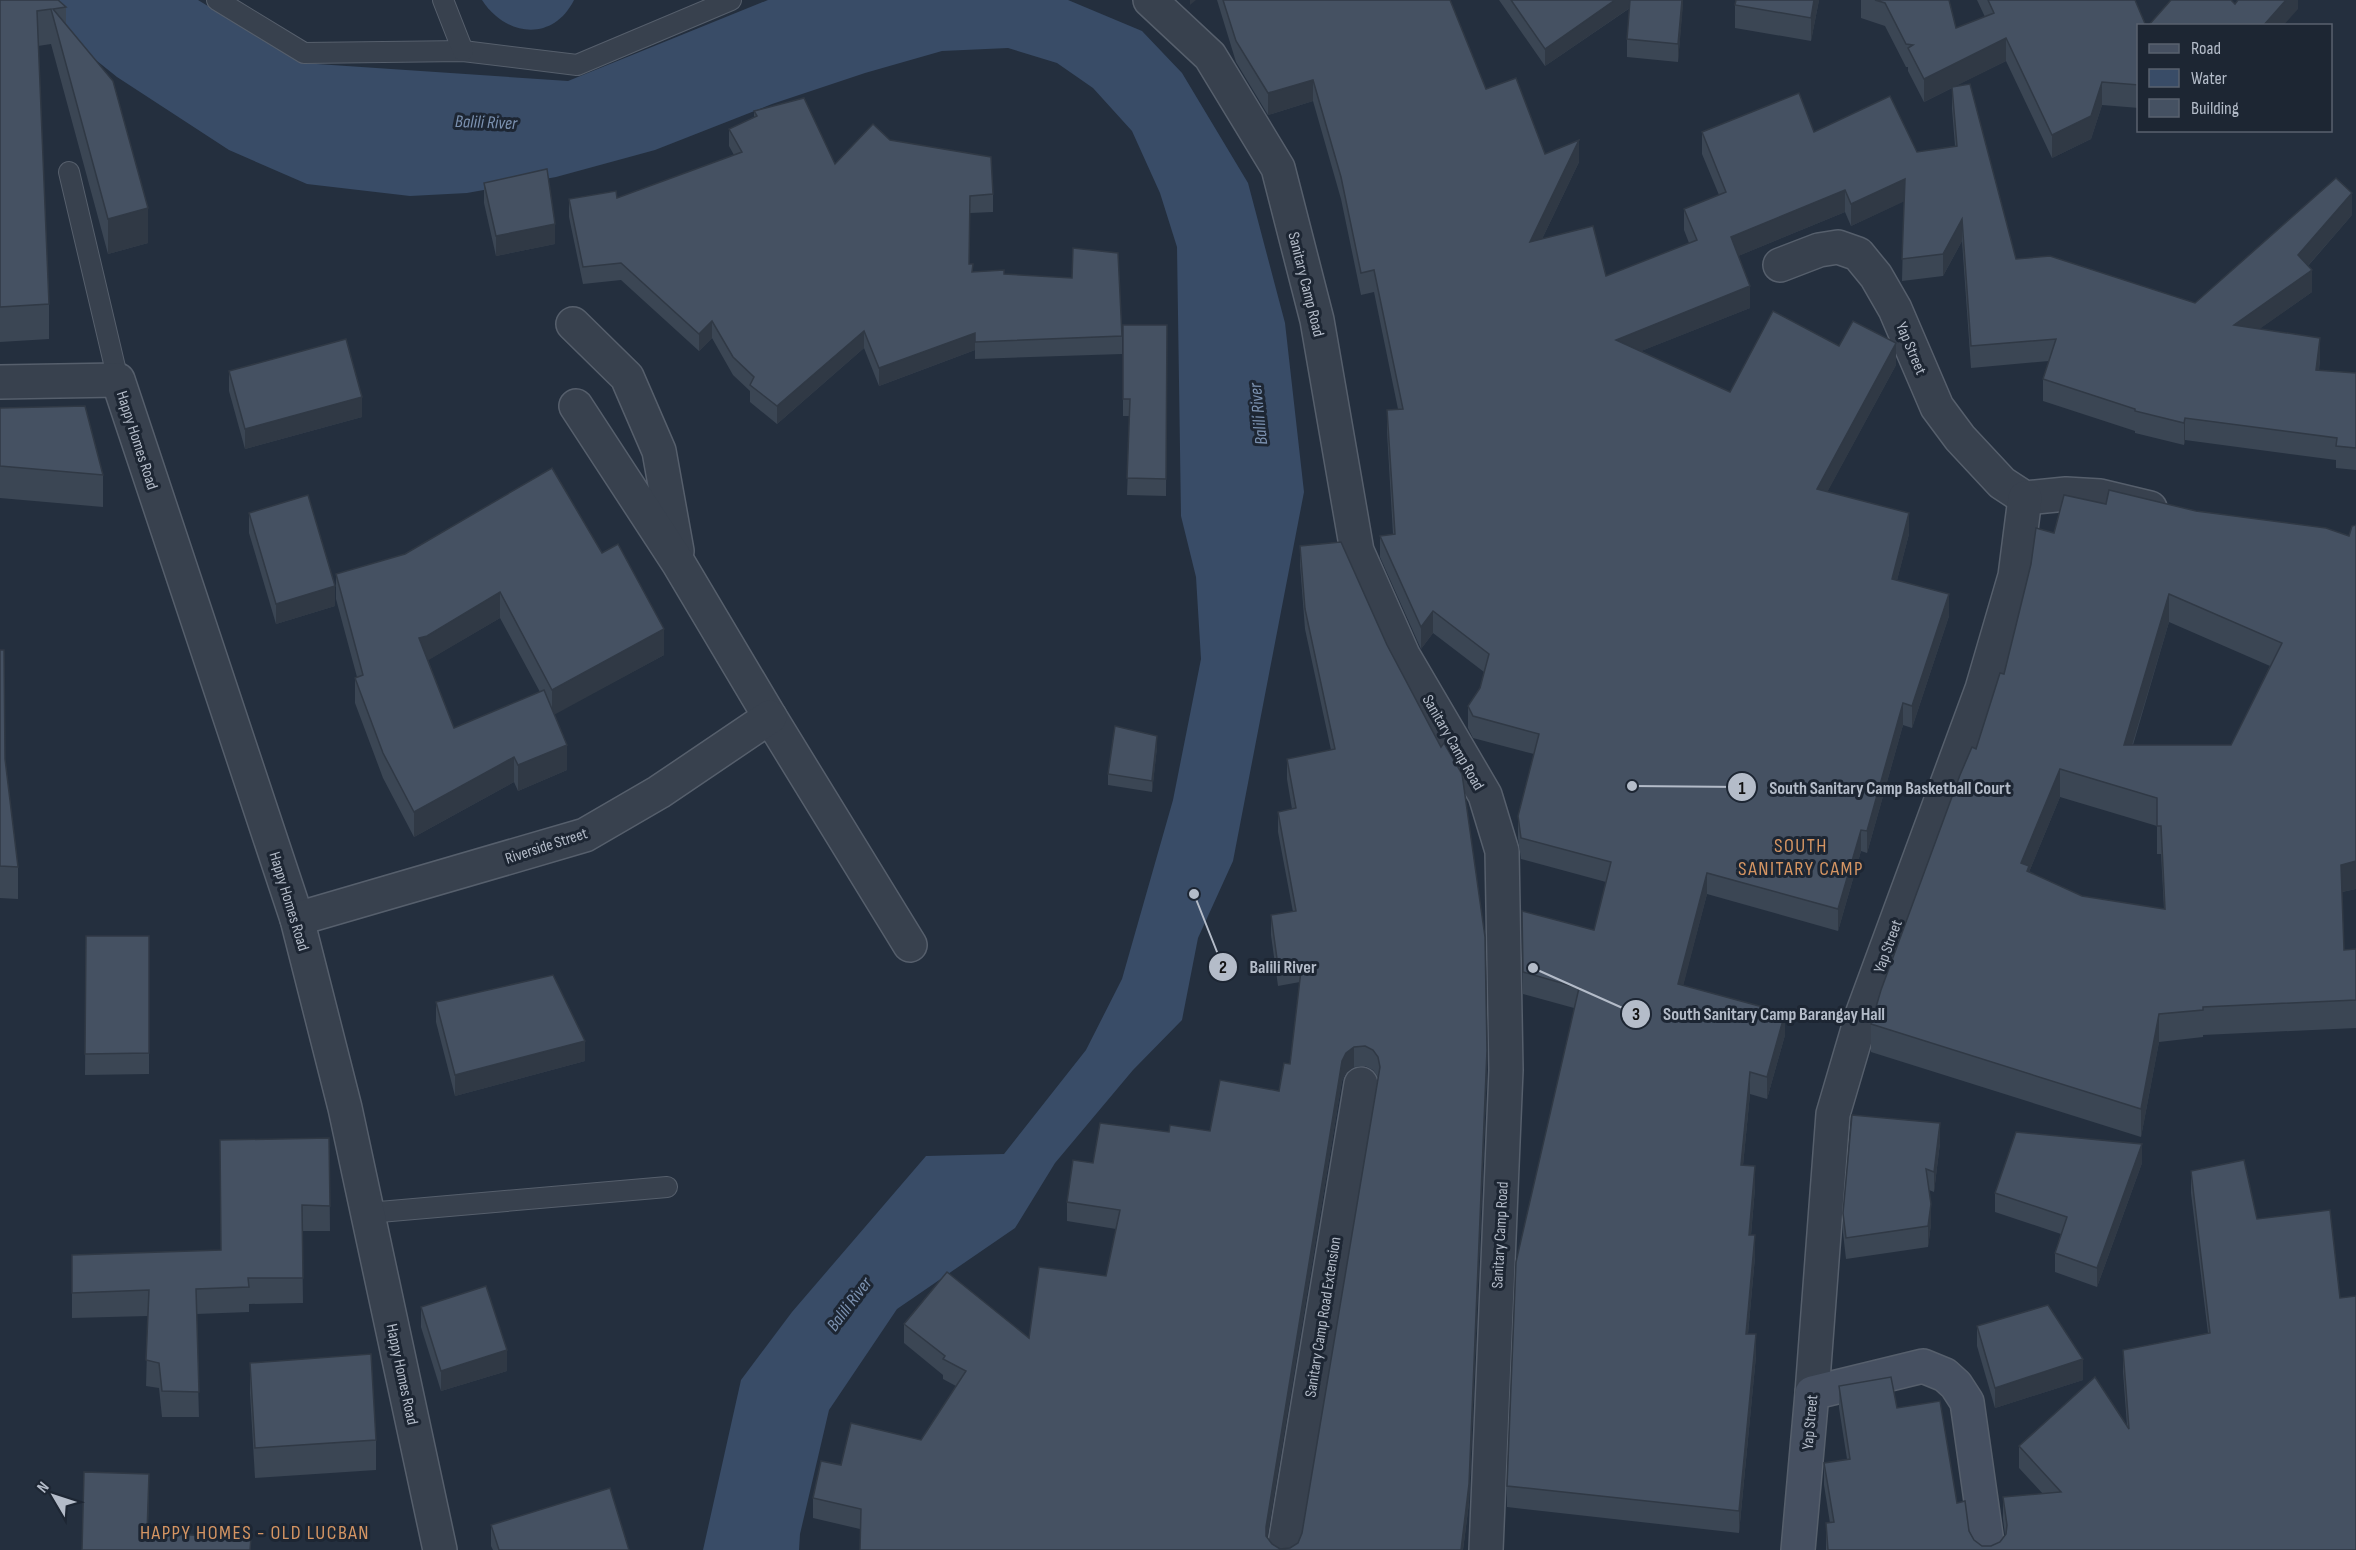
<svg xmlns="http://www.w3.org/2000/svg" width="2356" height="1550" font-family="'Sofia Sans Condensed',sans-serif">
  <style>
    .water { fill: #394c67 }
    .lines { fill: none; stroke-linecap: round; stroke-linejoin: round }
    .lane-casing { stroke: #565f6c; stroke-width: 22 }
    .street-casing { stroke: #565f6c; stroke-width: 36 }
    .secondary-casing { stroke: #565f6c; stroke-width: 36 }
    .lane { stroke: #38414e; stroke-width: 20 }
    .street { stroke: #38414e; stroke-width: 33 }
    .secondary { stroke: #465061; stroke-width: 33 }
    .wall { fill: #3b4654; fill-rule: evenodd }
    .shaded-wall { fill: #303945 }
    .building { fill: #455162; stroke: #303945; stroke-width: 1.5; fill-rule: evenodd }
    .labels { text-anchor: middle; stroke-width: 6; stroke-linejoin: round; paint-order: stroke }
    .street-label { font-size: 16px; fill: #b4bcc9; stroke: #1d2633 }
    .water-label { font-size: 18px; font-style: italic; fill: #7c92b1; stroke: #1d2633 }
    .quarter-label { font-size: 20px; letter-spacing: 1.5px; fill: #d59563; stroke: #1d2633 }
    .leader { fill: none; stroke: #b4bcc9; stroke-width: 2 }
    .callout-dot { fill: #b4bcc9; stroke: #1d2633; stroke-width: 2 }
    .mark-label { font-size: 18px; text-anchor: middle; font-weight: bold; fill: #111 }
    .callout-label { font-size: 18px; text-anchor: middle; font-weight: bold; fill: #b4bcc9; stroke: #1d2633; stroke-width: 6; stroke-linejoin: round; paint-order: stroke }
  </style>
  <rect width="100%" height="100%" fill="#242f3e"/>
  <g class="water">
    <polygon points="21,0 198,0 302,63 568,81 768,0 1068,0 1142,31 1182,73 1248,183 1285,323 1304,492 1233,861 1198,938 1182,1020 1133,1070 1055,1163 1015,1228 897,1309 829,1410 800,1534 799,1550 703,1550 741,1380 792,1312 926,1156 1004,1154 1086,1050 1122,979 1173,800 1201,659 1196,577 1181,516 1177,247 1160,193 1132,131 1093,88 1057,63 1008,48 942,51 865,73 772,104 655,150 556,177 467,193 410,196 307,184 229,150 117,77"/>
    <path d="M482 0H574C553 42 506 37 482 0Z"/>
  </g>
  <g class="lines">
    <g class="lane-casing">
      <g id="lane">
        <polyline points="217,0 304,53 463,51 577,65 731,0"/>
        <polyline points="443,0 463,51"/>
        <polyline points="69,172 118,380"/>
        <polyline points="368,1213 667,1187"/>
      </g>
    </g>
    <g class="street-casing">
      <g id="street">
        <polyline points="1150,0 1210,56 1278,168 1317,320 1357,551 1403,655 1485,795 1502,851 1506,1070 1486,1550"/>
        <polyline points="1780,265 1819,250 1838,247 1858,254 1876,276 1895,309 1937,407 1960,438 2002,483 2025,498 2066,494 2100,496 2150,508"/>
        <polyline points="573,324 627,377 659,451 677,551"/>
        <polyline points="0,382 118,380 297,919 345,1108 440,1550"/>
        <polyline points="576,406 679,564 770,717 910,945"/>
        <polyline points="297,919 585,835 659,792 770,717"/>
        <polyline points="1812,1393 1833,1114 1863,1012 1982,689 2015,576 2025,498"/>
        <polyline points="1284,1550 1361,1084"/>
      </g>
    </g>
    <g class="secondary-casing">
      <polyline id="secondary" points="1798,1550 1812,1393 1923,1366 1945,1375 1956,1385 1967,1402 1988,1550"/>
    </g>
    <use href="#lane" class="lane"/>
    <use href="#street" class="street"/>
    <use href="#secondary" class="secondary"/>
  </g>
  <g class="wall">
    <polygon points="0,0 66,7 66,24 148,243 108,254 51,44 38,46 49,304 49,339 0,342"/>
    <polygon points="1217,0 1450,0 1486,89 1545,154 1579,162 1542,239 1606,276 1689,243 1684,230 1684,209 1719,195 1702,154 1702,132 1814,132 1917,152 1955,146 1952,109 1952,88 1924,102 1908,71 1908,67 1906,67 1885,26 1861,18 1861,0 1949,0 1956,28 1985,17 1977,0 2135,0 2139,26 2139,108 2102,105 2091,139 2052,158 2006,61 1955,86 2016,259 2195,303 2352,215 2308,266 2312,292 2259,329 2320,359 2319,370 2356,373 2356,470 2336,468 2336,460 2185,440 2184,445 2135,433 2135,431 2043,401 2043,379 2049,361 1971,368 1962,241 1943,276 1902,281 1904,201 1851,226 1845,212 1738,256 1750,308 1641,351 1730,392 1839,346 1896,365 1827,492 1909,534 1897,580 1949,616 1912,728 1903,725 1867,853 1861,851 1838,931 1707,894 1683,985 1785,1035 1767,1099 1750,1094 1743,1165 1755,1188 1751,1235 1755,1257 1748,1334 1756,1356 1739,1533 1507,1507 1507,1486 1574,1008 1523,994 1522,911 1594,930 1606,882 1521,859 1518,838 1518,816 1534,754 1473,738 1468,728 1468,706 1480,688 1484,672 1433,633 1421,649 1380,557 1380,536 1393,534 1387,432 1387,410 1398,409 1374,292 1361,295 1341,199 1313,101 1268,115 1236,62"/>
    <polygon points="1499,0 1683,0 1678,62 1627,57 1627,39 1630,8 1545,66"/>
    <polygon points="1819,0 1811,41 1735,28 1735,5"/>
    <polygon points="754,111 835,164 890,140 993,194 993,212 970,213 969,264 973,272 1004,274 1122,336 1122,354 975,359 975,350 879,386 864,348 777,424 750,402 750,391 733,375 712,338 699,351 621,280 583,284 569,217 569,199 617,198 734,155 729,146 729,129 754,117"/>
    <polygon points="484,183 555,244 496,256 484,203"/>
    <polygon points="1123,325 1167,325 1166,496 1127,495 1130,416 1123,416"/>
    <polygon points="229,371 362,417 245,449 229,391"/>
    <polygon points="0,408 103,475 103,507 0,498"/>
    <path d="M2106 504 2196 511 2349 536 2356 525V889L2342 892 2344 950 2356 949V1028L2203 1035V1037L2159 1042 2141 1137 1871 1052V1024L1976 749 2054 533ZM2169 622 2270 666 2231 745H2133ZM2060 797 2157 826V854H2161L2164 909 2082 896 2029 872Z"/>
    <polygon points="249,513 335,606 276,624 249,533"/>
    <path d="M1300 546 1487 1070 1469 1503 1463 1550H860V1529L813 1518V1498L841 1465 921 1440 956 1386 943 1379V1375L904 1343V1324L1029 1338 1106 1276 1116 1229 1067 1221V1202L1093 1163 1169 1132 1210 1131 1279 1091 1290 1064 1300 982 1278 986 1271 935V915L1293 912 1278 832V812L1292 809 1287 779V759L1331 750 1305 629 1300 565ZM1365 1066 1373 1070 1378 1077 1302 1533 1298 1543 1290 1548 1280 1549 1272 1544 1267 1537 1342 1081 1346 1073 1354 1067Z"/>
    <path d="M602 553 664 655 554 714 567 770 518 791 514 782 414 837 383 778 355 703V678L357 677 336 599V574ZM500 618 540 692 454 728 428 660Z"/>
    <polygon points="0,650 5,759 18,867 18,899 0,898"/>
    <polygon points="1157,747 1152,792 1108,785 1108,774"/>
    <polygon points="86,936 149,936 149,1074 85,1075"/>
    <polygon points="436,1002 585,1061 455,1096 436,1022"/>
    <polygon points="329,1138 330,1231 302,1231 303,1303 249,1304 249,1312 196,1314 199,1417 162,1417 159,1388 146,1386 148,1316 72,1318 72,1255 220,1250"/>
    <polygon points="1940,1143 1934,1192 1929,1190 1931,1224 1928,1247 1846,1259 1843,1233 1843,1213"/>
    <polygon points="2142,1163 2097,1287 2055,1272 2055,1253 2061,1234 1995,1212 1995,1193"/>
    <polygon points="2191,1171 2257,1219 2356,1550 1826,1550 1826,1523 1830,1523 1824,1485 1824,1463 1847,1459 1839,1408 1839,1386 1897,1408 1957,1503 1974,1540 1982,1546 1991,1546 2000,1542 2005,1535 2003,1519 2003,1497 2043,1494 2019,1468 2019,1446 2127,1426 2123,1372 2123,1350 2208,1333 2191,1193"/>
    <polygon points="421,1307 507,1371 441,1391 421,1327"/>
    <polygon points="1977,1326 2083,1380 1995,1408 1977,1346"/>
    <polygon points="250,1363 376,1440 376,1470 255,1478 250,1393"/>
    <polygon points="491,1525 629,1550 493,1550 491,1546"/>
  </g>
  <g class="shaded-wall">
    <polygon points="1190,0 1196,0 1190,5"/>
    <polygon points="1615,0 1631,0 1631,7 1545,66 1545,49"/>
    <polygon points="1682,0 1683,0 1683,6 1678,62 1678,44"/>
    <polygon points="1814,0 1819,0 1811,41 1811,18"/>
    <polygon points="2286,0 2298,0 2298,9 2283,26 2263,26"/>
    <polygon points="2006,38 2006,61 1924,102 1924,79"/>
    <polygon points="1313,80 1313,101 1268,115 1268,93"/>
    <polygon points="2102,82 2102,105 2091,139 2052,158 2052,135"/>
    <polygon points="1579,140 1579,162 1530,264 1530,242"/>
    <polygon points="1905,179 1905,201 1851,226 1851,204"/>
    <polygon points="1845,190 1845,212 1731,259 1731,237"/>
    <polygon points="2352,193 2352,215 2298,277 2298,255"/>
    <polygon points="148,208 148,243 108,254 108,219"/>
    <polygon points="1962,219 1962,241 1943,276 1943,254"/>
    <polygon points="555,224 555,244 496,256 496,236"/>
    <polygon points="2312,270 2312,292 2234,347 2234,325"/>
    <polygon points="1750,286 1750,308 1616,361 1616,340"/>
    <polygon points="712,321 712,338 699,351 699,334"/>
    <polygon points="864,331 864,348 777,424 777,406"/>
    <polygon points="975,333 975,350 879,386 879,368"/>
    <polygon points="2320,338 2320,359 2316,392 2316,370"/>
    <polygon points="1896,343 1896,365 1817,511 1817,489"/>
    <polygon points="362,397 362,417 245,449 245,429"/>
    <polygon points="2185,418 2185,440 2184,445 2184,423"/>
    <polygon points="1909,513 1909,534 1892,600 1892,579"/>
    <polygon points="335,586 335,606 276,624 276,604"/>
    <polygon points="500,592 500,618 427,661 419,638"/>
    <polygon points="1949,594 1949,616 1912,728 1912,706"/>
    <polygon points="2169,594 2169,622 2124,772 2124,745"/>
    <polygon points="1433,611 1433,633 1421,649 1421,627"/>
    <polygon points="664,629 664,655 552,716 552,690"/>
    <polygon points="1903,703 1903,725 1867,853 1867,831"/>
    <polygon points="1157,736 1157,747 1152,792 1152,781"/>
    <polygon points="567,745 567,770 518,791 518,765"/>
    <polygon points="514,757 514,782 414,837 414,812"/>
    <polygon points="2060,769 2060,797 2029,872 2021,863"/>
    <polygon points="1861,830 1861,851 1838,931 1838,909"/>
    <polygon points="2356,861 2356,889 2341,892 2341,865"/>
    <polygon points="1707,873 1707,894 1678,1006 1678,984"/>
    <polygon points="1785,1013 1785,1035 1767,1099 1767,1077"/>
    <polygon points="2159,1014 2159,1042 2141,1137 2141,1109"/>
    <polygon points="585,1041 585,1061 455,1096 455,1075"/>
    <polygon points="1354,1047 1354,1067 1346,1073 1342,1081 1266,1547 1266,1527 1342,1061 1346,1053"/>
    <polygon points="1487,1050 1487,1070 1469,1503 1463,1550 1461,1550"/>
    <polygon points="1750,1072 1750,1094 1741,1186 1741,1165"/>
    <polygon points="1940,1123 1940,1143 1934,1192 1934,1172"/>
    <polygon points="2142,1144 2142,1163 2097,1287 2097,1268"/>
    <polygon points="1755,1166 1755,1188 1749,1257 1749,1235"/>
    <polygon points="1931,1204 1931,1224 1928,1247 1928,1226"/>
    <polygon points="1755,1235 1755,1257 1746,1355 1746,1334"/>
    <polygon points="1756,1334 1756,1356 1739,1533 1739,1511"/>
    <polygon points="507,1350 507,1371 441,1391 441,1371"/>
    <polygon points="2083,1359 2083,1380 1995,1408 1995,1388"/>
    <polygon points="149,1474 149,1509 147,1550"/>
  </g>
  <g class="building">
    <polygon points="0,0 58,0 66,7 53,9 113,81 148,208 108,219 51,9 37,11 49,304 0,307"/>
    <polygon points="1223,0 1450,0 1486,89 1516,78 1545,154 1579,140 1530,242 1593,226 1606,276 1697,240 1684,209 1726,192 1702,132 1799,93 1814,132 1890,96 1917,152 1957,146 1952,87 1970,84 2016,259 2050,256 2195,303 2336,178 2352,193 2298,255 2312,270 2234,325 2320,338 2316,370 2356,373 2356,448 2336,446 2337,438 2185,418 2184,423 2135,411 2135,409 2043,379 2056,339 1971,346 1962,219 1943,254 1902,259 1905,179 1851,204 1845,190 1731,237 1750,286 1616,340 1730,392 1773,311 1839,346 1853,321 1896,343 1817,489 1909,513 1892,579 1949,594 1912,706 1903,703 1867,831 1861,830 1838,909 1707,873 1678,984 1785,1013 1767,1077 1750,1072 1741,1165 1755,1166 1749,1235 1755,1235 1746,1334 1756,1334 1739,1511 1507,1486 1516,1262 1579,988 1523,972 1522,911 1594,930 1611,862 1521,838 1518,816 1539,734 1473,716 1468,706 1480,688 1489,654 1433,611 1421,627 1380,536 1395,534 1387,410 1403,409 1374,270 1361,273 1341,177 1313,80 1268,93 1236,41"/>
    <polygon points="1511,0 1615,0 1545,49"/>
    <polygon points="1630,0 1682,0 1678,44 1627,39"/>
    <polygon points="1736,0 1814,0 1811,18 1735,5"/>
    <polygon points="1875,0 1949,0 1956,28 1994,13 1988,0 2135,0 2146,26 2139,26 2139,85 2102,82 2091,116 2052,135 2006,38 1924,79 1908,48 1913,45 1906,44 1885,3"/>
    <polygon points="2171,0 2231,0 2235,4 2238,0 2286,0 2263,26 2148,26"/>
    <polygon points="804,98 835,164 873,124 890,140 991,157 993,194 970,196 969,264 973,264 972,272 1004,270 1004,274 1072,278 1073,248 1118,253 1122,336 975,342 975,333 879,368 864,331 777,406 750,385 754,377 733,357 712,321 699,334 621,263 583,267 569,199 616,191 617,198 742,152 729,129 757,116 754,111"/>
    <polygon points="547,169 555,224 496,236 484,183"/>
    <polygon points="1123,325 1167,325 1166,479 1127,478 1130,399 1123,399"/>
    <polygon points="346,339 362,397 245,429 229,371"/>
    <polygon points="85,406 103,475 0,466 0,408"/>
    <polygon points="552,468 602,553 618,544 664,629 552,690 500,592 427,636 419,638 454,728 544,690 567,745 518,765 514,757 414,812 383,753 355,678 363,675 336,574 405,554"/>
    <path d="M2109 490 2196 511 2326 528 2349 536 2352 526 2356 525V861L2341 865 2344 950 2356 949V1000L2203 1007V1010L2159 1014 2141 1109 1871 1024 1881 990 1960 775 1972 747 1976 749 2000 673 2004 674 2031 564 2036 528 2054 533 2064 495 2106 504ZM2169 594 2282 643 2231 745H2124ZM2060 769 2157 798V826H2161L2165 909 2082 896 2027 871 2029 866 2021 863Z"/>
    <polygon points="308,495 335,586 276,604 249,513"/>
    <path d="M1341 542 1387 645 1441 747 1444 743 1462 774 1485 937 1487 1050 1469 1484 1461 1550H860L861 1509 813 1498 821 1461 841 1465 851 1423 921 1440 966 1371 943 1359 945 1356 904 1324 947 1272 1029 1338 1039 1267 1106 1276 1120 1210 1067 1202 1073 1160 1093 1163 1100 1123 1169 1132 1170 1125 1210 1131 1220 1080 1279 1091 1284 1063 1290 1064 1302 962 1278 966 1271 915 1296 911 1278 812 1296 808 1287 759 1335 749 1305 609 1300 546ZM1365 1046 1373 1050 1378 1057 1380 1067 1302 1533 1298 1543 1290 1548 1280 1549 1272 1544 1266 1536V1527L1342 1061 1346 1053 1354 1047Z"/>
    <polygon points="0,650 4,650 5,759 18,867 0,866"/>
    <polygon points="1115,726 1157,736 1152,781 1108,774"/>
    <polygon points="86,936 149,936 149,1053 85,1054"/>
    <polygon points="553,975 585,1041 455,1075 436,1002"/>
    <polygon points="1852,1115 1940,1123 1934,1172 1926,1169 1931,1204 1928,1226 1846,1238 1843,1213"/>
    <polygon points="2016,1132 2142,1144 2097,1268 2055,1253 2067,1217 1995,1193"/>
    <polygon points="329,1138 330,1206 302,1205 303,1278 248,1278 249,1287 196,1289 199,1392 162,1391 159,1363 146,1360 149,1290 72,1293 72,1255 221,1250 220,1140"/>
    <polygon points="2244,1160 2257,1219 2330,1210 2340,1298 2356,1296 2356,1550 1828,1550 1826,1523 1834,1522 1824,1463 1850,1459 1839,1386 1891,1377 1897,1408 1940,1401 1957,1503 1965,1501 1969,1531 1974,1540 1982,1546 1991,1546 2000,1542 2006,1534 2007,1525 2003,1497 2061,1492 2019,1446 2095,1377 2129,1429 2123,1350 2210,1333 2191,1171"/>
    <polygon points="486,1286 507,1350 441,1371 421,1307"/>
    <polygon points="2048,1305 2083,1359 1995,1388 1977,1326"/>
    <polygon points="371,1354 376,1440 255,1448 250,1363"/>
    <polygon points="84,1472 149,1474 147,1533 251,1538 250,1550 82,1550"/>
    <polygon points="610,1488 629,1550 499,1550 491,1525"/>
  </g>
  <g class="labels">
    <g class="street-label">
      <text transform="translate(1307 284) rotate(76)" y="6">Sanitary Camp Road</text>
      <text transform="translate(1912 348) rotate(67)" y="6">Yap Street</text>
      <text transform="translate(138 440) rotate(72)" y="6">Happy Homes Road</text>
      <text transform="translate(1454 742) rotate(60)" y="6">Sanitary Camp Road</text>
      <text transform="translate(546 845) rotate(-18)" y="6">Riverside Street</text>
      <text transform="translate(290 901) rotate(73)" y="6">Happy Homes Road</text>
      <text transform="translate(1887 946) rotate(-70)" y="6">Yap Street</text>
      <text transform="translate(1499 1235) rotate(-87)" y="6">Sanitary Camp Road</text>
      <text transform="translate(1322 1317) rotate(-81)" y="6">Sanitary Camp Road Extension</text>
      <text transform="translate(403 1374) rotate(78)" y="6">Happy Homes Road</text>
      <text transform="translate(1809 1422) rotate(-85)" y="6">Yap Street</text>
    </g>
    <g class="water-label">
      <text transform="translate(486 122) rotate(2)" y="6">Balili River</text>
      <text transform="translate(1258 414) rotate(-96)" y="6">Balili River</text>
      <text transform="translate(849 1304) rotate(-53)" y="6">Balili River</text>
    </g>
    <g class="quarter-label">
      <text x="1801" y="852">SOUTH<tspan x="1801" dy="23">SANITARY CAMP</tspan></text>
      <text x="255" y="1539">HAPPY HOMES - OLD LUCBAN</text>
    </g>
  </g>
  <path class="leader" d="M1632 786L1742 787M1194 894L1223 967M1533 968L1636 1014"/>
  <g class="callout-dot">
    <circle cx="1632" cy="786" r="6"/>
    <circle cx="1194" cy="894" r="6"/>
    <circle cx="1533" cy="968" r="6"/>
    <circle cx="1742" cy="787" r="15"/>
    <circle cx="1223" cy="967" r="15"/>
    <circle cx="1636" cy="1014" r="15"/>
  </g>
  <g class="mark-label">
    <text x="1742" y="794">1</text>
    <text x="1223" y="973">2</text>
    <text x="1636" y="1020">3</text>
  </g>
  <g class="callout-label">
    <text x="1890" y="794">South Sanitary Camp Basketball Court</text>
    <text x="1283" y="973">Balili River</text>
    <text x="1774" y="1020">South Sanitary Camp Barangay Hall</text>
  </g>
  <rect x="2137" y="24" width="195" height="108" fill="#1d2633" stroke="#59626f" stroke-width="1.5"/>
  <rect x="2149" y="44" width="30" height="9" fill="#465061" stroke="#59626f" stroke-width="1.5"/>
  <text x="2191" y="54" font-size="18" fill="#b4bcc9">Road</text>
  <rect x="2149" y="69" width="30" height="18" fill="#394c67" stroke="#59626f" stroke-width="1.5"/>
  <text x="2191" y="84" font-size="18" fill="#b4bcc9">Water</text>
  <rect x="2149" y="99" width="30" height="18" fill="#455162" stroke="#59626f" stroke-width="1.5"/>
  <text x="2191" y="114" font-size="18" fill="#b4bcc9">Building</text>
  <g transform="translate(54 1496) rotate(309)" stroke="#1d2633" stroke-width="4.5" paint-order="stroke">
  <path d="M0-4.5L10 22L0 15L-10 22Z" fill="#b4bcc9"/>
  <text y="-9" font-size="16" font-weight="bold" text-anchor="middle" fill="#b4bcc9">N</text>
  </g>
</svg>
